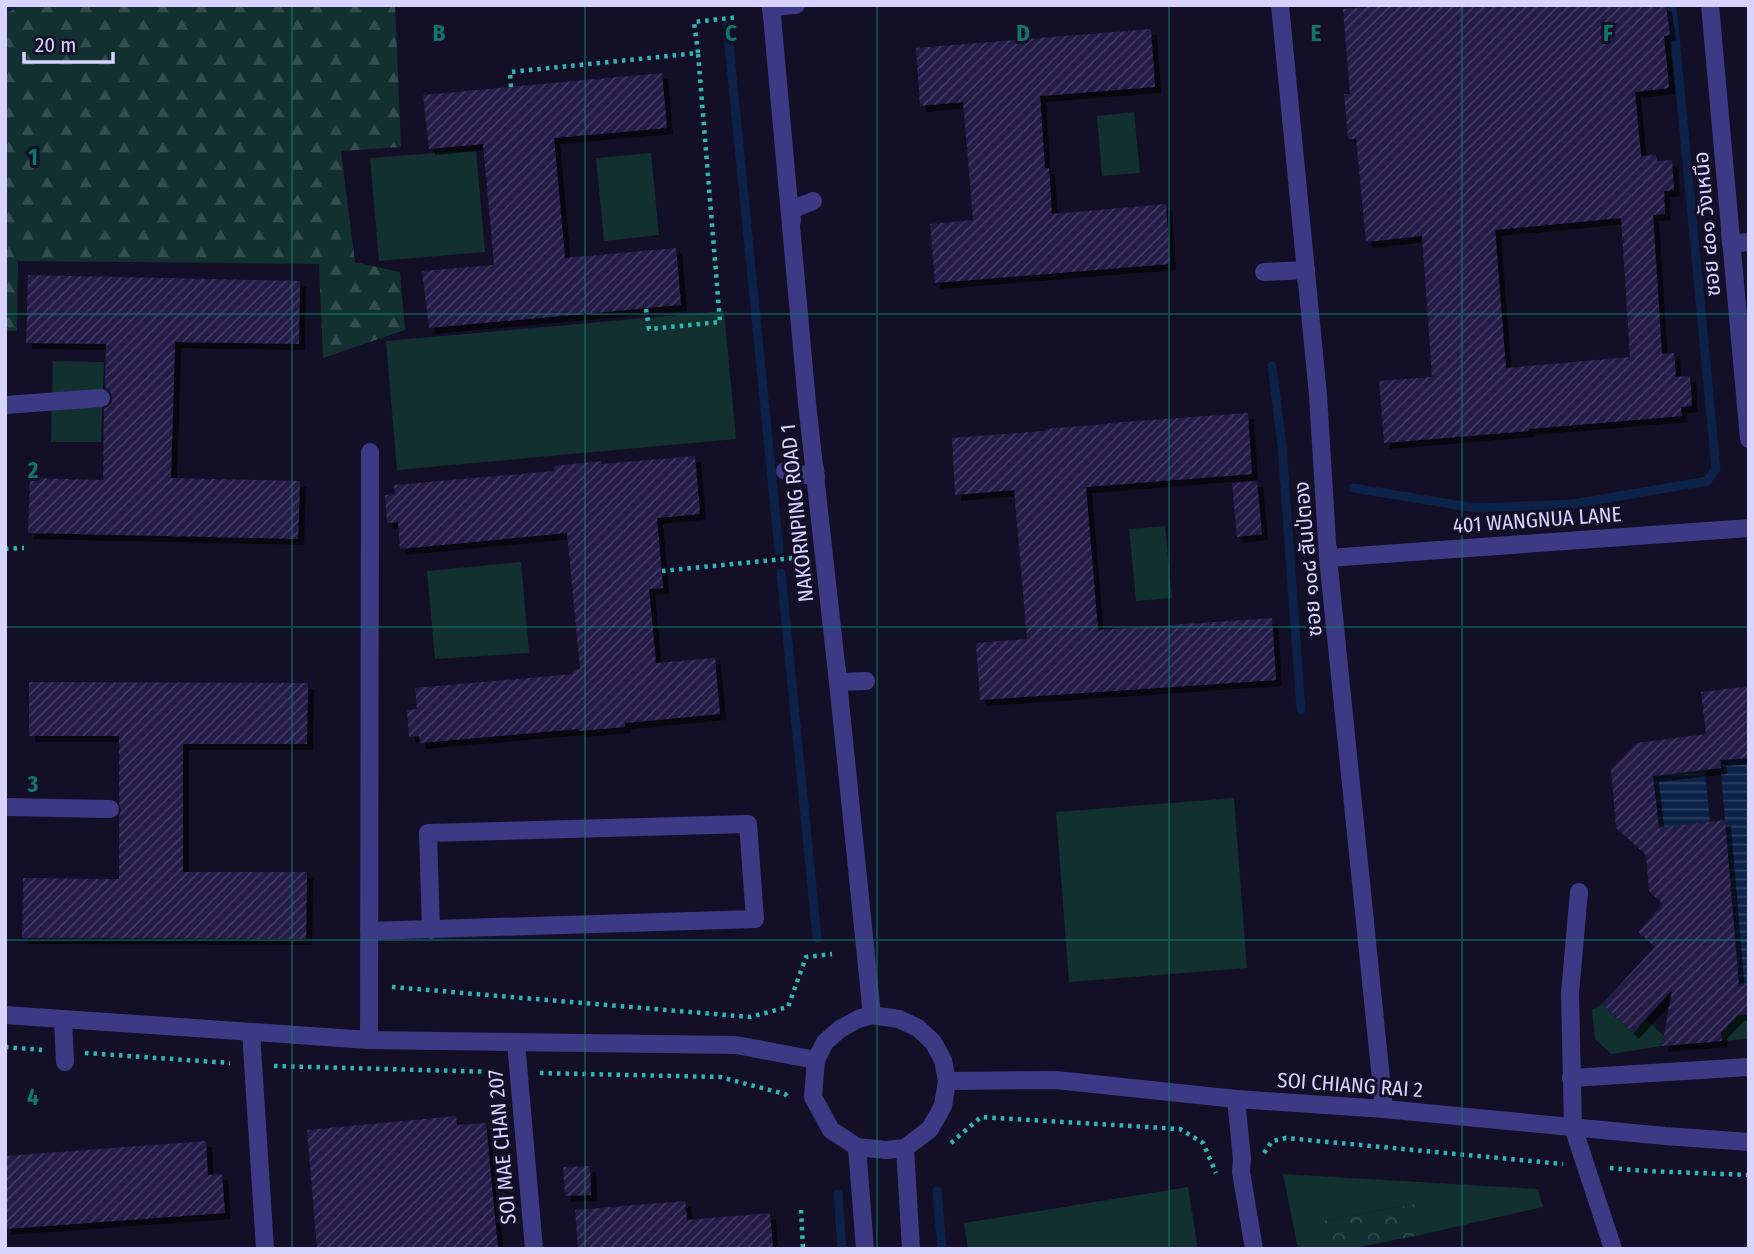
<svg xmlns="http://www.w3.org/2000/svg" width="1754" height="1254" font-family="'Fira Sans Condensed','Noto Sans Thai',sans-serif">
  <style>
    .green { fill: #12302f }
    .forest { fill: url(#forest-firs) }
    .park { fill: url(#park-crowns) }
    .water { fill: url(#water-rules) }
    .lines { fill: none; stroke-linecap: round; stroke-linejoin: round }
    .stream { stroke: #0c2248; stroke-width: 9 }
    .building { fill: url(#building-hatch); fill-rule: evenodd; filter: url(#shadow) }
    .path { stroke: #2fb8b0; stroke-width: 4.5; stroke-dasharray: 3.5 5; stroke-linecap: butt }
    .minor { stroke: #3d3a85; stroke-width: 18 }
    .grid { fill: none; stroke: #0f766e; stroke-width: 2; stroke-opacity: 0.55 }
    .labels { text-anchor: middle; stroke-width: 6; stroke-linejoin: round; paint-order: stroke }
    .street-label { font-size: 21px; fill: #d9d4ff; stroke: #130f26 }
    .grid-label { font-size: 23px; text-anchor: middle; font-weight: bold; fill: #0f766e; stroke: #130f26; stroke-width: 6; stroke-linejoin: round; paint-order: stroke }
  </style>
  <defs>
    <pattern id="forest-firs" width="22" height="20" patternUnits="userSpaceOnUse" patternTransform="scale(1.75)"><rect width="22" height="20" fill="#12302f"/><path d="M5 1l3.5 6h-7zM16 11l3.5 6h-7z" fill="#344d4e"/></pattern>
    <pattern id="park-crowns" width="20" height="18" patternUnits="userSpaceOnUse" patternTransform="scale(1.75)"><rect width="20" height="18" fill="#12302f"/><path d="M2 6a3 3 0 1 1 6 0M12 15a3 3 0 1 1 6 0" fill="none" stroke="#344d4e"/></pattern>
    <pattern id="water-rules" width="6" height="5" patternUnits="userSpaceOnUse" patternTransform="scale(1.75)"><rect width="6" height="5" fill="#0c2248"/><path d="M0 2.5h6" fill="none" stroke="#2f4163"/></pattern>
    <pattern id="building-hatch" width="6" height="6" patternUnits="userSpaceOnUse" patternTransform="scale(1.75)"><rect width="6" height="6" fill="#241b47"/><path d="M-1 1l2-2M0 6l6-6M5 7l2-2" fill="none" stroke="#433b63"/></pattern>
    <filter id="shadow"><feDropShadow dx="6" dy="6" stdDeviation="0" flood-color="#0009"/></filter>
  </defs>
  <rect width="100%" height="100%" fill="#130f26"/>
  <g class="green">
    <polygon points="1134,112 1140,173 1102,176 1097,116"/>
    <polygon points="476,150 485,252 379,261 370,158"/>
    <polygon points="651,153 659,235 604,241 596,158"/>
    <polygon points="724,311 736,439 397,470 386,341"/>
    <polygon points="53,361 104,362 101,442 51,442"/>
    <polygon points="1165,526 1172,598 1136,601 1129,529"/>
    <polygon points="521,562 529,653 435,659 427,571"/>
    <polygon points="1234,798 1247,968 1069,982 1056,812"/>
    <polygon points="1602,1004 1633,1033 1646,1019 1664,1036 1662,1046 1611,1054 1595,1039 1592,1010"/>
    <polygon points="1749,1014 1749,1039 1722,1041 1721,1033 1738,1015"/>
    <polygon points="1283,1174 1538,1189 1543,1207 1420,1235 1413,1204 1319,1222 1324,1249 1298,1249"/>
    <polygon points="1188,1187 1198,1249 968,1249 964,1223"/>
  </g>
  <polygon class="forest" points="5,5 395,5 401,147 341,151 355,262 400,272 405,330 323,358 319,264 18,261 17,331 5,331"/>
  <polygon class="park" points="1414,1204 1420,1235 1349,1249 1324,1249 1318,1222"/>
  <g class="water">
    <polygon points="1749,758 1749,985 1739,986 1720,760"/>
    <polygon points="1705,770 1710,822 1659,828 1653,776"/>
  </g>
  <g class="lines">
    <g class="stream">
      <polyline points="5,9 12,5"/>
      <polyline points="727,25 779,550"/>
      <polyline points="1272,366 1282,446 1301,710"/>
      <polyline points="1353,488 1475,508 1573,504 1707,481 1716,469 1672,5"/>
      <polyline points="781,573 817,938"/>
      <polyline points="937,1191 942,1249"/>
      <polyline points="838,1194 842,1249"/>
    </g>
  </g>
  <g class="building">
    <path d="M1392 5H1666L1670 35 1664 36 1669 88 1635 92 1641 156 1656 155 1657 161 1672 160 1674 190 1664 191 1665 214 1653 215 1662 354 1674 353 1676 377 1690 376 1692 406 1681 407 1682 416 1529 429V431L1384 443 1379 381 1432 377 1422 236 1366 242 1356 139H1348L1344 94H1350L1343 9ZM1621 218 1630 357 1506 368 1495 230Z"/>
    <polygon points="1151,29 1155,87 1040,96 1045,168 1049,168 1052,214 1166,204 1170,264 935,283 930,224 973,220 963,102 920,106 916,48"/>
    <polygon points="662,73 667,128 554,138 565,258 676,248 681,305 429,328 422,271 494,265 483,144 429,149 423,95"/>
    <polygon points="28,275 300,281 299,344 175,342 171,478 300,481 298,539 28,533 30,478 103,480 104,409 111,404 112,398 110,391 105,387 106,344 26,343"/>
    <polygon points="1248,413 1252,474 1086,487 1098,630 1272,618 1276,680 980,700 976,643 1027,639 1014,490 955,495 952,438 1045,431 1045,429 1108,424 1108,423"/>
    <polygon points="695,456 700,514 657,518 663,588 649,589 656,663 715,658 720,714 625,723 625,727 579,731 578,729 420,743 419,736 409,737 407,710 417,709 415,688 573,674 573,670 580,669 567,533 400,549 398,522 387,523 385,495 395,494 394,485 554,471 554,466 601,461 602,464"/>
    <polygon points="1257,481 1262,534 1237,537 1232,483"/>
    <polygon points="29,682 308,683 307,744 183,744 183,872 307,872 306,939 22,938 23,878 119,879 119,816 121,810 119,803 119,736 29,736"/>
    <polygon points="1749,686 1749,758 1720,760 1721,768 1653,776 1659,828 1725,820 1739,986 1749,985 1749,1014 1738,1015 1721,1033 1722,1041 1662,1046 1672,990 1633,1033 1602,1004 1655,947 1638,932 1663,904 1649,891 1646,855 1616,828 1611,769 1636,743 1706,734 1701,692"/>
    <polygon points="456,1116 457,1125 486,1123 498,1249 317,1249 307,1130"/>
    <polygon points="206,1141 208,1175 222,1174 225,1213 5,1229 5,1156"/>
    <polygon points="590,1166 591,1195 565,1196 563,1167"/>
    <polygon points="685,1201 687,1220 770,1213 773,1249 578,1249 575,1210"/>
  </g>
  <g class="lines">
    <g class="path">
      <polyline points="511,87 510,72 698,53 694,22 739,17"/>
      <polyline points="646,309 649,329 720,322 698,53"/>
      <polyline points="5,549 24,548"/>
      <polyline points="662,571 794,558"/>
      <polyline points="392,987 750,1017 788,1007 806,957 832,954"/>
      <polyline points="5,1047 42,1050"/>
      <polyline points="85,1053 230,1063"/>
      <polyline points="274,1066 496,1072"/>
      <polyline points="540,1073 720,1077 785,1094 789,1099"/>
      <polyline points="951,1143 981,1117 1180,1129 1203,1143 1216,1173"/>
      <polyline points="1264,1153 1272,1141 1286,1138 1563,1164"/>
      <polyline points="1610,1168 1646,1171 1749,1175"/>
      <polyline points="801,1210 803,1249"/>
    </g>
    <g class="minor">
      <polyline points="771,5 807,403 838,682 872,1015"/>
      <polyline points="1280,5 1318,395 1328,558 1384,1109"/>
      <polyline points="1710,5 1749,439"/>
      <polyline points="772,17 771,7 796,5"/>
      <polyline points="792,221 791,210 813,201"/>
      <polyline points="1730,232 1731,244 1749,242"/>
      <polyline points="1264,272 1306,270 1306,280"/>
      <polyline points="5,405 101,398"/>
      <polyline points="785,471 816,477 815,469"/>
      <polyline points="1328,549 1328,558 1749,528"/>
      <polyline points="837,670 838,682 866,681"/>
      <polyline points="5,807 110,809"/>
      <polyline points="1579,892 1570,993 1573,1127 1613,1249"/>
      <polyline points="369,931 755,919 748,824 428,833 431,930"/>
      <polyline points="5,1015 369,1040 736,1045 816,1060"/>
      <polygon points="872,1015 899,1019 918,1028 933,1042 943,1060 947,1081 943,1106 930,1129 905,1148 886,1150 857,1147 831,1130 813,1097 816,1060 825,1042 840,1029 858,1019"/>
      <polyline points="63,1019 65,1062"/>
      <polyline points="251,1032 265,1249"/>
      <polyline points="369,1040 370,452"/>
      <polyline points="516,1042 534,1249"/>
      <polyline points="1571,1078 1749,1067"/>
      <polyline points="947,1081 1056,1080 1236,1099 1384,1109 1665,1136 1749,1142"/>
      <polyline points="1236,1099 1242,1159 1241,1172 1254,1249"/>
      <polyline points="857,1147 865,1249"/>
      <polyline points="905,1148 911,1249"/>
    </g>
  </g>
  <path class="grid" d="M292 5V1249M585 5V1249M877 5V1249M1169 5V1249M1462 5V1249M5 314H1749M5 627H1749M5 940H1749"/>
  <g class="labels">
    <g class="street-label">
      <text transform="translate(1707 224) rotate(-95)" y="7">ซอย ๔๐๑ วังเหนึอ</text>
      <text transform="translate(797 513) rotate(-96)" y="7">NAKORNPING ROAD 1</text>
      <text transform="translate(1537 520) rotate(-4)" y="7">401 WANGNUA LANE</text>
      <text transform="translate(1308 559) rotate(-95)" y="7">ซอย ๑๐๘ สันป่ตอง</text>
      <text transform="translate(1350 1085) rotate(4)" y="7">SOI CHIANG RAI 2</text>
      <text transform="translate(502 1147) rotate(-95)" y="7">SOI MAE CHAN 207</text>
    </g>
  </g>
  <g class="grid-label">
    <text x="439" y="41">B</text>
    <text x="731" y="41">C</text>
    <text x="1023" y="41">D</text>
    <text x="1316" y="41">E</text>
    <text x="1608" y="41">F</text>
    <text x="33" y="165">1</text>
    <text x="33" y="478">2</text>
    <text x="33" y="792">3</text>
    <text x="33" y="1105">4</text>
  </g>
  <rect width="1754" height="1254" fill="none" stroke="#d9d4ff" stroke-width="14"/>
  <path d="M24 52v10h89v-10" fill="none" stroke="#d9d4ff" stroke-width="3.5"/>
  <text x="35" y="52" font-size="21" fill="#d9d4ff" stroke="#130f26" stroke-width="5" paint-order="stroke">20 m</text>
</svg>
